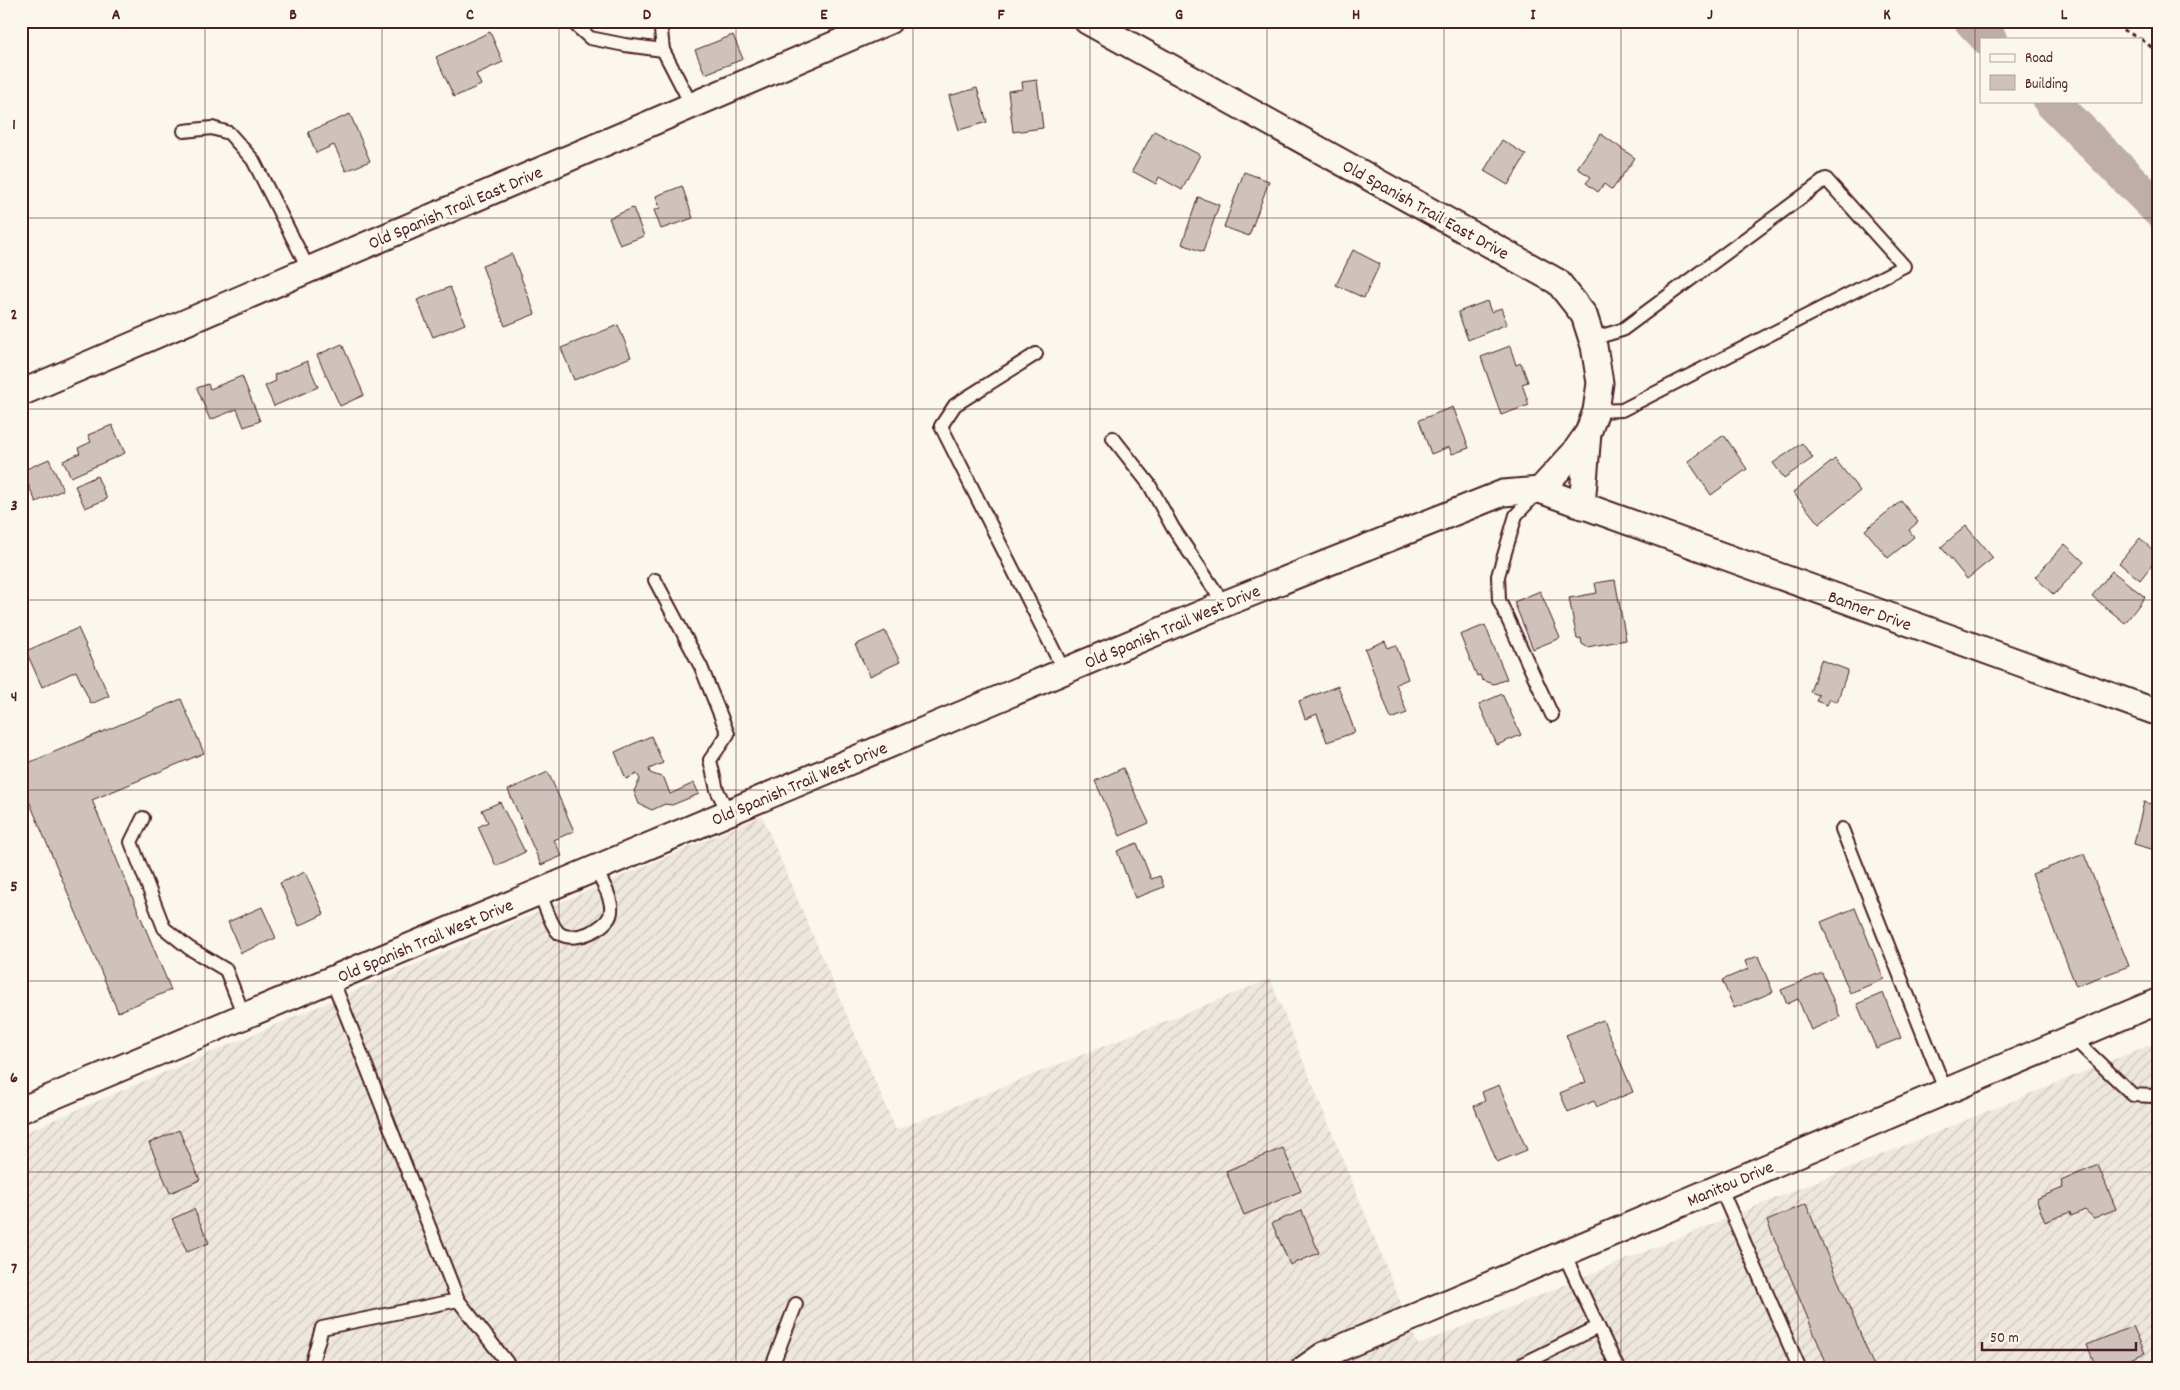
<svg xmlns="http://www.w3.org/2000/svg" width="2180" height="1390" font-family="Dekko,sans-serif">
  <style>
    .industrial { fill: url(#industrial-furrows) }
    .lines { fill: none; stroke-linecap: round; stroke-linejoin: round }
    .river { stroke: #bfadaa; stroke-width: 36 }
    .building { fill: #cfc2bc; stroke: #4a1f2b }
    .service-casing { stroke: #4a1f2b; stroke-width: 16 }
    .minor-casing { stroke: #4a1f2b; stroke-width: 29 }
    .path { stroke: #4a1f2b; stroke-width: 3; stroke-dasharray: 5 4; stroke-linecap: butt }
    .service { stroke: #fbf7ec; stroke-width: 12 }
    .minor { stroke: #fbf7ec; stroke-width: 25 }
    .grid { fill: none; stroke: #4a1f2b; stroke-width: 1; stroke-opacity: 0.55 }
    .labels { text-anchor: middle; stroke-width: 5; stroke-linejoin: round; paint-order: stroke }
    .street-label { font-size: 18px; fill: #4a1f2b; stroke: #fbf7ec }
    .neatline { fill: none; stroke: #4a1f2b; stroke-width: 2 }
    .grid-label { font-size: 16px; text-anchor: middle; font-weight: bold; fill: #4a1f2b }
  </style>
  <defs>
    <pattern id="industrial-furrows" width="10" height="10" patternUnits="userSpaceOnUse" patternTransform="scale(1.25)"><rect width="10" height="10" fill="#eee7de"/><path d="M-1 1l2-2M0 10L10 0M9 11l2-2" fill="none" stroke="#cec6bf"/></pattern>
  </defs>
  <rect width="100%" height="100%" fill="#fbf7ec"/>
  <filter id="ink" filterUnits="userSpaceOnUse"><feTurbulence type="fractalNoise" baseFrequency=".02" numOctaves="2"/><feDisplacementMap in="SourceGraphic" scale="10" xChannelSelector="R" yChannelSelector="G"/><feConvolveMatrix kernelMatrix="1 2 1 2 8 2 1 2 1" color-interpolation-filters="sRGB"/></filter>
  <g filter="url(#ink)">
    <polygon class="industrial" points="762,816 896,1130 1270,979 1418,1345 2159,1041 2159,1369 21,1369 21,1134"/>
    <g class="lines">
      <g class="river">
        <polyline points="1972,21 1989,39"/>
        <polyline points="2051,101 2159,210"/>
      </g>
    </g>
    <g class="building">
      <polygon points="490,32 503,62 476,74 481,85 454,97 436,57"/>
      <polygon points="733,35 743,59 705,74 695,50"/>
      <polygon points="1037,80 1043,128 1013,132 1008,91 1023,89 1022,82"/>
      <polygon points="977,88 987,122 959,130 949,96"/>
      <polygon points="350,114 370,161 346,171 334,145 316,153 308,132"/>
      <polygon points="1154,131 1200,155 1182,190 1159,177 1156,184 1132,171"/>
      <polygon points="1601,134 1635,158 1612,190 1604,184 1598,192 1586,183 1591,177 1577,168"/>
      <polygon points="1502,140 1526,155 1508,185 1484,171"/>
      <polygon points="1244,172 1269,181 1249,236 1224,227"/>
      <polygon points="682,186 693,218 661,229 654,210 660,208 656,196"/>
      <polygon points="1198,197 1219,205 1203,252 1182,244"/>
      <polygon points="633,208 644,236 620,245 609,218"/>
      <polygon points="1353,250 1380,264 1364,298 1336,285"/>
      <polygon points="512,254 535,314 505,326 482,266"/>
      <polygon points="450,287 465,324 433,337 417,300"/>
      <polygon points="1487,301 1491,312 1501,308 1507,324 1468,340 1458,312"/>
      <polygon points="618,325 631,357 574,380 561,348"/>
      <polygon points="342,344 364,395 340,406 317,355"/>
      <polygon points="1510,346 1516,365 1521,363 1528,382 1522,384 1529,405 1501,415 1481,357"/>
      <polygon points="307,361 318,387 274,406 265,386 276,381 274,375"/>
      <polygon points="242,376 260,421 244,427 237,409 210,420 197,388 208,384 210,389"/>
      <polygon points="1453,407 1469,448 1452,454 1449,447 1431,454 1419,420"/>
      <polygon points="112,425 125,453 71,477 63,461 80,453 78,448 91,442 88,435"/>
      <polygon points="1724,435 1747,469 1711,495 1688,461"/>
      <polygon points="1802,443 1813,458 1784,478 1773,463"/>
      <polygon points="49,459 63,490 36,502 22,471"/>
      <polygon points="1835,459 1860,491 1819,524 1793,492"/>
      <polygon points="97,476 107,499 85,508 75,486"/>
      <polygon points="1901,501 1918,522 1909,530 1914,537 1888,558 1865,530"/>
      <polygon points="1966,526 1993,558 1967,579 1941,547"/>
      <polygon points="2140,538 2159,556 2140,580 2119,563"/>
      <polygon points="2065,544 2084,562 2054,595 2035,577"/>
      <polygon points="2112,571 2145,597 2125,623 2092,596"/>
      <polygon points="1615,580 1626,640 1587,647 1582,644 1581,638 1577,639 1569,598 1597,593 1595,583"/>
      <polygon points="1540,591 1560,638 1533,649 1514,602"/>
      <polygon points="1485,625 1507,679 1494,684 1482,680 1480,675 1477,676 1460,635"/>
      <polygon points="78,628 109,696 91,704 76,671 42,687 26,651"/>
      <polygon points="885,631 900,662 870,676 855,645"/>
      <polygon points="1385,641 1388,648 1396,645 1408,679 1396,684 1407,713 1391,719 1365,649"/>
      <polygon points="1821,660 1848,670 1837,702 1830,699 1827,705 1816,701 1819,695 1810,692"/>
      <polygon points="1338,686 1355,732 1327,742 1317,714 1305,719 1299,701"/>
      <polygon points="1502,694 1521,735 1497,745 1479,704"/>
      <polygon points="181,699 204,753 92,800 171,990 118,1012 21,782 21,766"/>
      <polygon points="651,736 663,763 649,769 650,773 664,778 670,794 694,783 699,794 672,805 665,804 652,810 639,804 634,791 640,779 637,774 626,779 615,752"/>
      <polygon points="1123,768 1149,823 1120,836 1095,781"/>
      <polygon points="548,772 574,831 554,840 562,856 541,865 508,790"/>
      <polygon points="500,802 525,852 496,866 478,827 488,822 482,810"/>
      <polygon points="2144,802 2159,806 2159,835 2155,850 2134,844"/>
      <polygon points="1137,843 1151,879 1160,876 1164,887 1135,898 1117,851"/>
      <polygon points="2084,854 2129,966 2076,986 2032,874"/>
      <polygon points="305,872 324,914 299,926 280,883"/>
      <polygon points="262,907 276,938 241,953 228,922"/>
      <polygon points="1855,908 1884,979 1850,993 1821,922"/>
      <polygon points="1758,956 1773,992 1734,1008 1722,980 1748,969 1745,961"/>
      <polygon points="1822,973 1840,1017 1811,1030 1798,999 1787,1004 1781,990"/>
      <polygon points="1883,993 1901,1038 1876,1048 1857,1004"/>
      <polygon points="1603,1020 1633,1092 1597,1107 1594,1101 1568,1112 1560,1093 1586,1082 1566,1035"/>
      <polygon points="1499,1085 1527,1150 1497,1162 1474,1106 1485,1101 1482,1092"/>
      <polygon points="179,1130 200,1180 170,1193 149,1143"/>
      <polygon points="1283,1148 1301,1191 1244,1215 1226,1171"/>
      <polygon points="2098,1165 2116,1209 2094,1218 2085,1210 2071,1216 2070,1212 2045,1222 2036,1199 2063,1188 2061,1181"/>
      <polygon points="1806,1204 1875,1369 1829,1369 1767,1221"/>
      <polygon points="194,1209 209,1243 187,1252 172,1219"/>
      <polygon points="1302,1211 1319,1253 1290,1265 1272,1223"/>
      <polygon points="2133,1326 2145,1353 2106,1369 2097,1369 2087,1345"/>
      <polygon points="400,1362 425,1369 398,1369"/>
    </g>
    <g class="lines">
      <g class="service-casing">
        <g id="service">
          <polyline points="571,21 590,38 625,45 663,50"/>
          <polyline points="660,21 663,50 692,106"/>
          <polyline points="184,131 212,128 229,133 253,160 309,270"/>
          <polyline points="1591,339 1622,330 1826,179 1904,266 1622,410 1596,411"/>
          <polyline points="1036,354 955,405 941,426 1064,671"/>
          <polyline points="1113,438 1149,484 1173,528 1224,604"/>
          <polyline points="1538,492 1516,515 1498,576 1499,600 1552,715"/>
          <polyline points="655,580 701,667 728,734 710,760 717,790 728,812"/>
          <polyline points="143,818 131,842 164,928 189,948 226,970 244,1016"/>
          <polyline points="1842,829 1946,1092"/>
          <path d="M539 892C545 904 549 921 557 931 569 946 609 929 611 912 613 898 601 881 595 868"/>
          <polyline points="2073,1038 2133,1095 2153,1096 2159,1094"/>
          <polyline points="1720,1187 1800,1369"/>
          <polyline points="1564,1254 1618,1369"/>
          <polyline points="458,1300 512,1369"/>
          <polyline points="310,1369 322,1328 458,1300 332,979"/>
          <polyline points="771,1369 796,1304"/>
          <polyline points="1513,1369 1598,1327"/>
        </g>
      </g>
      <g class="minor-casing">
        <g id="minor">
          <polyline points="1087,21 1558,282 1584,315 1594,346 1600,383 1596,411 1588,433 1582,506"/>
          <polyline points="21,393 889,21"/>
          <polyline points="1540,490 1574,453 1588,433"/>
          <polyline points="21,1110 1224,604 1503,493 1540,490 2159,713"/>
          <polyline points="1304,1369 1324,1355 2159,1001"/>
        </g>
      </g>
      <g class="path">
        <polyline points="2107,21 2140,39"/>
        <polyline points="2141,39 2159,53"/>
      </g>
      <use href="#service" class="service"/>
      <use href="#minor" class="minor"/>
    </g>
  </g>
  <path class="grid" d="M205 21V1369M382 21V1369M559 21V1369M736 21V1369M913 21V1369M1090 21V1369M1267 21V1369M1444 21V1369M1621 21V1369M1798 21V1369M1975 21V1369M21 218H2159M21 409H2159M21 600H2159M21 790H2159M21 981H2159M21 1172H2159"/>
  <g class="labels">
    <g class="street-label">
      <text transform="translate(455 207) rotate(-23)" y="6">Old Spanish Trail East Drive</text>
      <text transform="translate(1426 209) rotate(29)" y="6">Old Spanish Trail East Drive</text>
      <text transform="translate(1870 610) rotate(20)" y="6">Banner Drive</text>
      <text transform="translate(1172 626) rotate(-23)" y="6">Old Spanish Trail West Drive</text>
      <text transform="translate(799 783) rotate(-23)" y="6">Old Spanish Trail West Drive</text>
      <text transform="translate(425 940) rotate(-23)" y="6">Old Spanish Trail West Drive</text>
      <text transform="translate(1730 1183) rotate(-23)" y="6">Manitou Drive</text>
    </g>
  </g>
  <rect width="2180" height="1390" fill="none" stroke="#fbf7ec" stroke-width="55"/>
  <rect x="1980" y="38" width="162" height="65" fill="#fbf7ec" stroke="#b4a19f"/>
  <rect x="1990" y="54" width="25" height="8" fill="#fbf7ec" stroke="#b4a19f"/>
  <text x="2025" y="62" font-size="15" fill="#4a1f2b">Road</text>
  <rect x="1990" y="75" width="25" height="15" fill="#cfc2bc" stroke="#b4a19f"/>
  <text x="2025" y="88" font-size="15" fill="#4a1f2b">Building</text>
  <path d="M1982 1342v8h154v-8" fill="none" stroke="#4a1f2b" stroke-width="2.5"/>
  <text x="1990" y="1342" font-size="15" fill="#4a1f2b" stroke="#fbf7ec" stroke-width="4" paint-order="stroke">50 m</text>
  <rect x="28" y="28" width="2124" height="1334" class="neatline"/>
  <g class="grid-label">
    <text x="116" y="19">A</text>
    <text x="293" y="19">B</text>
    <text x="470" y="19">C</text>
    <text x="647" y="19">D</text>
    <text x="824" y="19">E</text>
    <text x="1001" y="19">F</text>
    <text x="1179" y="19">G</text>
    <text x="1356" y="19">H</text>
    <text x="1533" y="19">I</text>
    <text x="1710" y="19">J</text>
    <text x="1887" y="19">K</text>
    <text x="2064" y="19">L</text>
    <text x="14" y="129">1</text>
    <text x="14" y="319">2</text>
    <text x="14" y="510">3</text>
    <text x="14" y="701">4</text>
    <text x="14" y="891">5</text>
    <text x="14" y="1082">6</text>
    <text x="14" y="1273">7</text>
  </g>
</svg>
